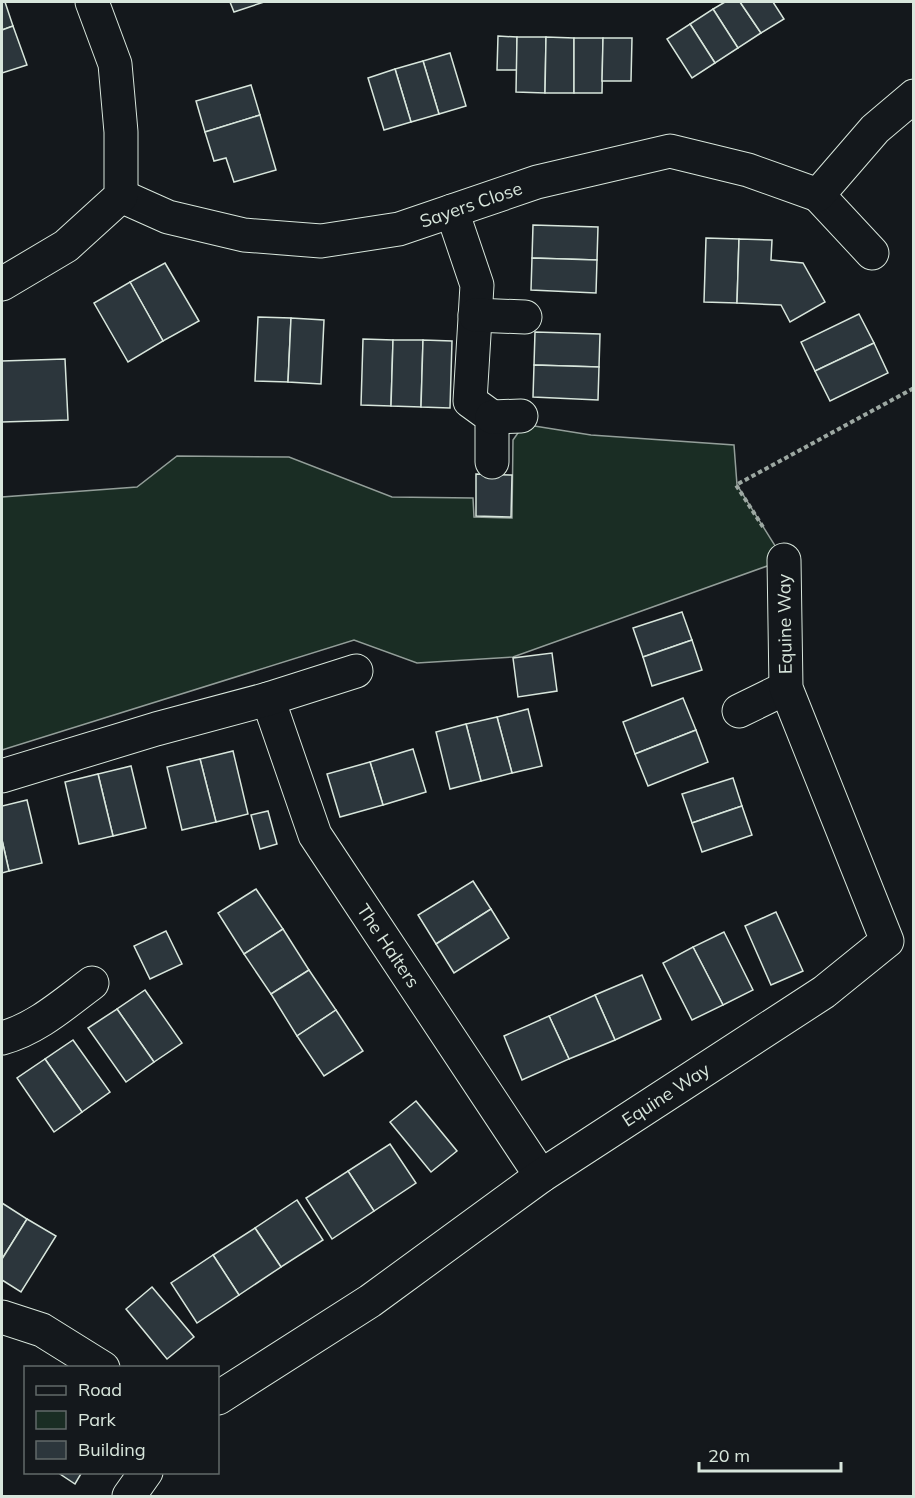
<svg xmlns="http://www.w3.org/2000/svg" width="915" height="1498" font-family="Mulish,sans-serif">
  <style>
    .green { fill: #1a2d24; stroke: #939e99; stroke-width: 1.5 }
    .building { fill: #2c363c; stroke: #d8e6dc; stroke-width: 1.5 }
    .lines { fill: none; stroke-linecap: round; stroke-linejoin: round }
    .minor-casing { stroke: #d8e6dc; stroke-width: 35 }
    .path { stroke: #9da8a2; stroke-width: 4; stroke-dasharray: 4.5 3; stroke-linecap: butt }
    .minor { stroke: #14181c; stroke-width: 33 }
    .labels { text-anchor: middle; stroke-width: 4.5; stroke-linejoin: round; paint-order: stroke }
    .street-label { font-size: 18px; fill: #d8e6dc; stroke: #14181c }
  </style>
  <rect width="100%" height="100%" fill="#14181c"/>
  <polygon class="green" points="528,425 591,435 734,445 737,485 784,560 513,657 417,663 354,640 2,750 2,497 137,487 177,456 289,457 392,497 473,498 474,517 512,518 513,440 520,430"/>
  <g class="building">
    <polygon points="2,2 5,2 13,26 2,30"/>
    <polygon points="230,2 264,2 234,12"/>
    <polygon points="725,2 740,2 761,33 738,48 713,9"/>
    <polygon points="740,2 773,2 784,19 761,33"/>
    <polygon points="713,9 738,48 715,63 690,24"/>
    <polygon points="690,24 715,63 692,78 667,39"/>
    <polygon points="13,26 27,65 2,73 2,30"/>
    <polygon points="498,36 517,37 517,70 497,70"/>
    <polygon points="517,37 546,37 545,93 516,92"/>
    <polygon points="546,37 574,38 574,93 545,93"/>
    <polygon points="574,38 603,38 602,93 574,93"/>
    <polygon points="603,38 632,38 631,81 602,81"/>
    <polygon points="450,53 466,106 439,114 423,61"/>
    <polygon points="423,61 439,114 411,122 395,69"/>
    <polygon points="395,69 411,122 384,130 368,78"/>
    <polygon points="251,85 260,115 205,132 196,101"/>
    <polygon points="260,115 276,170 234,182 226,158 214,161 205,132"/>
    <polygon points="533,225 598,227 597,260 532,258"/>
    <polygon points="706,238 739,239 737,303 704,302"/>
    <polygon points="739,239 772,240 771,260 803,263 825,302 790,322 781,305 737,303"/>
    <polygon points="532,258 597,260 596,293 531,290"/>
    <polygon points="165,263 199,321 163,341 130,282"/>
    <polygon points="130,282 163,341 128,362 94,303"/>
    <polygon points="859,314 874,343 815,371 801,342"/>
    <polygon points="258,317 291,318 288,382 255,381"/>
    <polygon points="291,318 324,320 321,384 288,382"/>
    <polygon points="535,332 600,334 599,367 534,365"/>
    <polygon points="363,339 393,340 391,406 361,405"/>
    <polygon points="393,340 423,340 421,407 391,406"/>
    <polygon points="423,340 452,341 450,408 421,407"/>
    <polygon points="874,343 888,373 830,401 815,371"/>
    <polygon points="65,359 68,420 2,422 2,361"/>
    <polygon points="534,365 599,367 598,400 533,397"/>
    <polygon points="476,474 512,475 511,517 476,516"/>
    <polygon points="682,612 692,640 643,657 633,628"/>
    <polygon points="692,640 702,670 652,686 643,657"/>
    <polygon points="552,653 557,691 518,697 513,658"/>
    <polygon points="683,698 696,730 635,754 623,722"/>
    <polygon points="528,709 542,766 512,773 497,717"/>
    <polygon points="497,717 512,773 481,781 466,724"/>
    <polygon points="466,724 481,781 450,789 436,732"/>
    <polygon points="696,730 708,762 648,786 635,754"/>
    <polygon points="413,749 426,792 383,805 370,762"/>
    <polygon points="233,751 248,814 216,822 200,759"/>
    <polygon points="200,759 216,822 182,830 167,767"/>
    <polygon points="370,762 383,805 340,817 327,774"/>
    <polygon points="131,766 146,828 113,836 98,774"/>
    <polygon points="98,774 113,836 79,844 65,782"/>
    <polygon points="733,778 742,806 692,823 682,794"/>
    <polygon points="27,800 42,863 9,871 2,840 2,806"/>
    <polygon points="742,806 752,835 702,852 692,823"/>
    <polygon points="268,811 277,844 260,849 251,815"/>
    <polygon points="2,840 9,871 2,873"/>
    <polygon points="473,881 491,909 436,944 418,915"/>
    <polygon points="256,889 283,929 244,954 218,913"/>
    <polygon points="491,909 509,938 454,973 436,944"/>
    <polygon points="776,912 803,971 771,985 745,926"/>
    <polygon points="283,929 309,970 271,994 244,954"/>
    <polygon points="166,931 182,964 150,979 134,946"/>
    <polygon points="724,932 753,990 723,1005 693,947"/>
    <polygon points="693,947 723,1005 692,1020 663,963"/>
    <polygon points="309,970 336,1010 297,1036 271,994"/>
    <polygon points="642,975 661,1019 615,1040 595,995"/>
    <polygon points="145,990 182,1043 154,1062 117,1009"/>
    <polygon points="595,995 615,1040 569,1059 549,1016"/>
    <polygon points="117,1009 154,1062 126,1082 88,1028"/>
    <polygon points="336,1010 363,1051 324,1076 297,1036"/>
    <polygon points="549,1016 569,1059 522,1080 504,1036"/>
    <polygon points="73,1040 110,1092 82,1112 45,1059"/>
    <polygon points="45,1059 82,1112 54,1132 17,1078"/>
    <polygon points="416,1101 457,1151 431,1172 390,1122"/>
    <polygon points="390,1144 416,1183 374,1211 348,1171"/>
    <polygon points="348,1171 374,1211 332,1239 306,1198"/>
    <polygon points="297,1200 323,1240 281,1267 255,1228"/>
    <polygon points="2,1203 27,1219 2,1259"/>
    <polygon points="27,1219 56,1236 21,1292 2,1280 2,1259"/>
    <polygon points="255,1228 281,1267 239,1295 213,1255"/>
    <polygon points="213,1255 239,1295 197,1323 171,1283"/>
    <polygon points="152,1287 194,1337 167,1359 126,1309"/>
    <polygon points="57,1472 82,1472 75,1484"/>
  </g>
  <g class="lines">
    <g class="minor-casing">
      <g id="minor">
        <polyline points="818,195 872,253"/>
        <polyline points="121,196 168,217 244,235 321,241 399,229 537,182 670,151 748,170 818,195 875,129 914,96"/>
        <polyline points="452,211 477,285 470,401 492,417 492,462"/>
        <polyline points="2,284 66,246 121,196 121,132 115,64 92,2"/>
        <polyline points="475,315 525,317"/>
        <polyline points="492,417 521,416"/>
        <polyline points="268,699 315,835 541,1176"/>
        <polyline points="739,711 786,688"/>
        <polyline points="2,776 156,729 268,699 356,671"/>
        <path d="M2 1038C36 1029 64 1004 92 983"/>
        <polyline points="2,1317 42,1330 103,1368"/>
        <polyline points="218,1398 370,1301 541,1176 824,992 887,941 786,688 784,560"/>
        <polyline points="129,1496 146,1472"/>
      </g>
    </g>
    <polyline class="path" points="763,527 736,485 914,388"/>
    <use href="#minor" class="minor"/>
  </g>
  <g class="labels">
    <g class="street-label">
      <text transform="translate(471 205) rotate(-19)" y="6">Sayers Close</text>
      <text transform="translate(785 624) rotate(-91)" y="6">Equine Way</text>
      <text transform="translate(388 946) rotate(56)" y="6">The Halters</text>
      <text transform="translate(666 1095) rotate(-33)" y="6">Equine Way</text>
    </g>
  </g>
  <rect width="915" height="1498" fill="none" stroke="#d8e6dc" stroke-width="6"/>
  <rect x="24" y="1366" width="195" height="108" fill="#14181c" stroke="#626a69" stroke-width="1.5"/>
  <rect x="36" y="1386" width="30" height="9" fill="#14181c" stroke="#626a69" stroke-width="1.5"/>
  <text x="78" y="1396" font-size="18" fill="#d8e6dc">Road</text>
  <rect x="36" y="1411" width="30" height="18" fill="#1a2d24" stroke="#626a69" stroke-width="1.5"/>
  <text x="78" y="1426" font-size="18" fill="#d8e6dc">Park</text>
  <rect x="36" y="1441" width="30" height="18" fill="#2c363c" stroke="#626a69" stroke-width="1.5"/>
  <text x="78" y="1456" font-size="18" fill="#d8e6dc">Building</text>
  <path d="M699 1462v9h142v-9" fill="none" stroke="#d8e6dc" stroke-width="3"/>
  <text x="708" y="1462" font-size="18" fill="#d8e6dc" stroke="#14181c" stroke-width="4.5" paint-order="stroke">20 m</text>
</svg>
